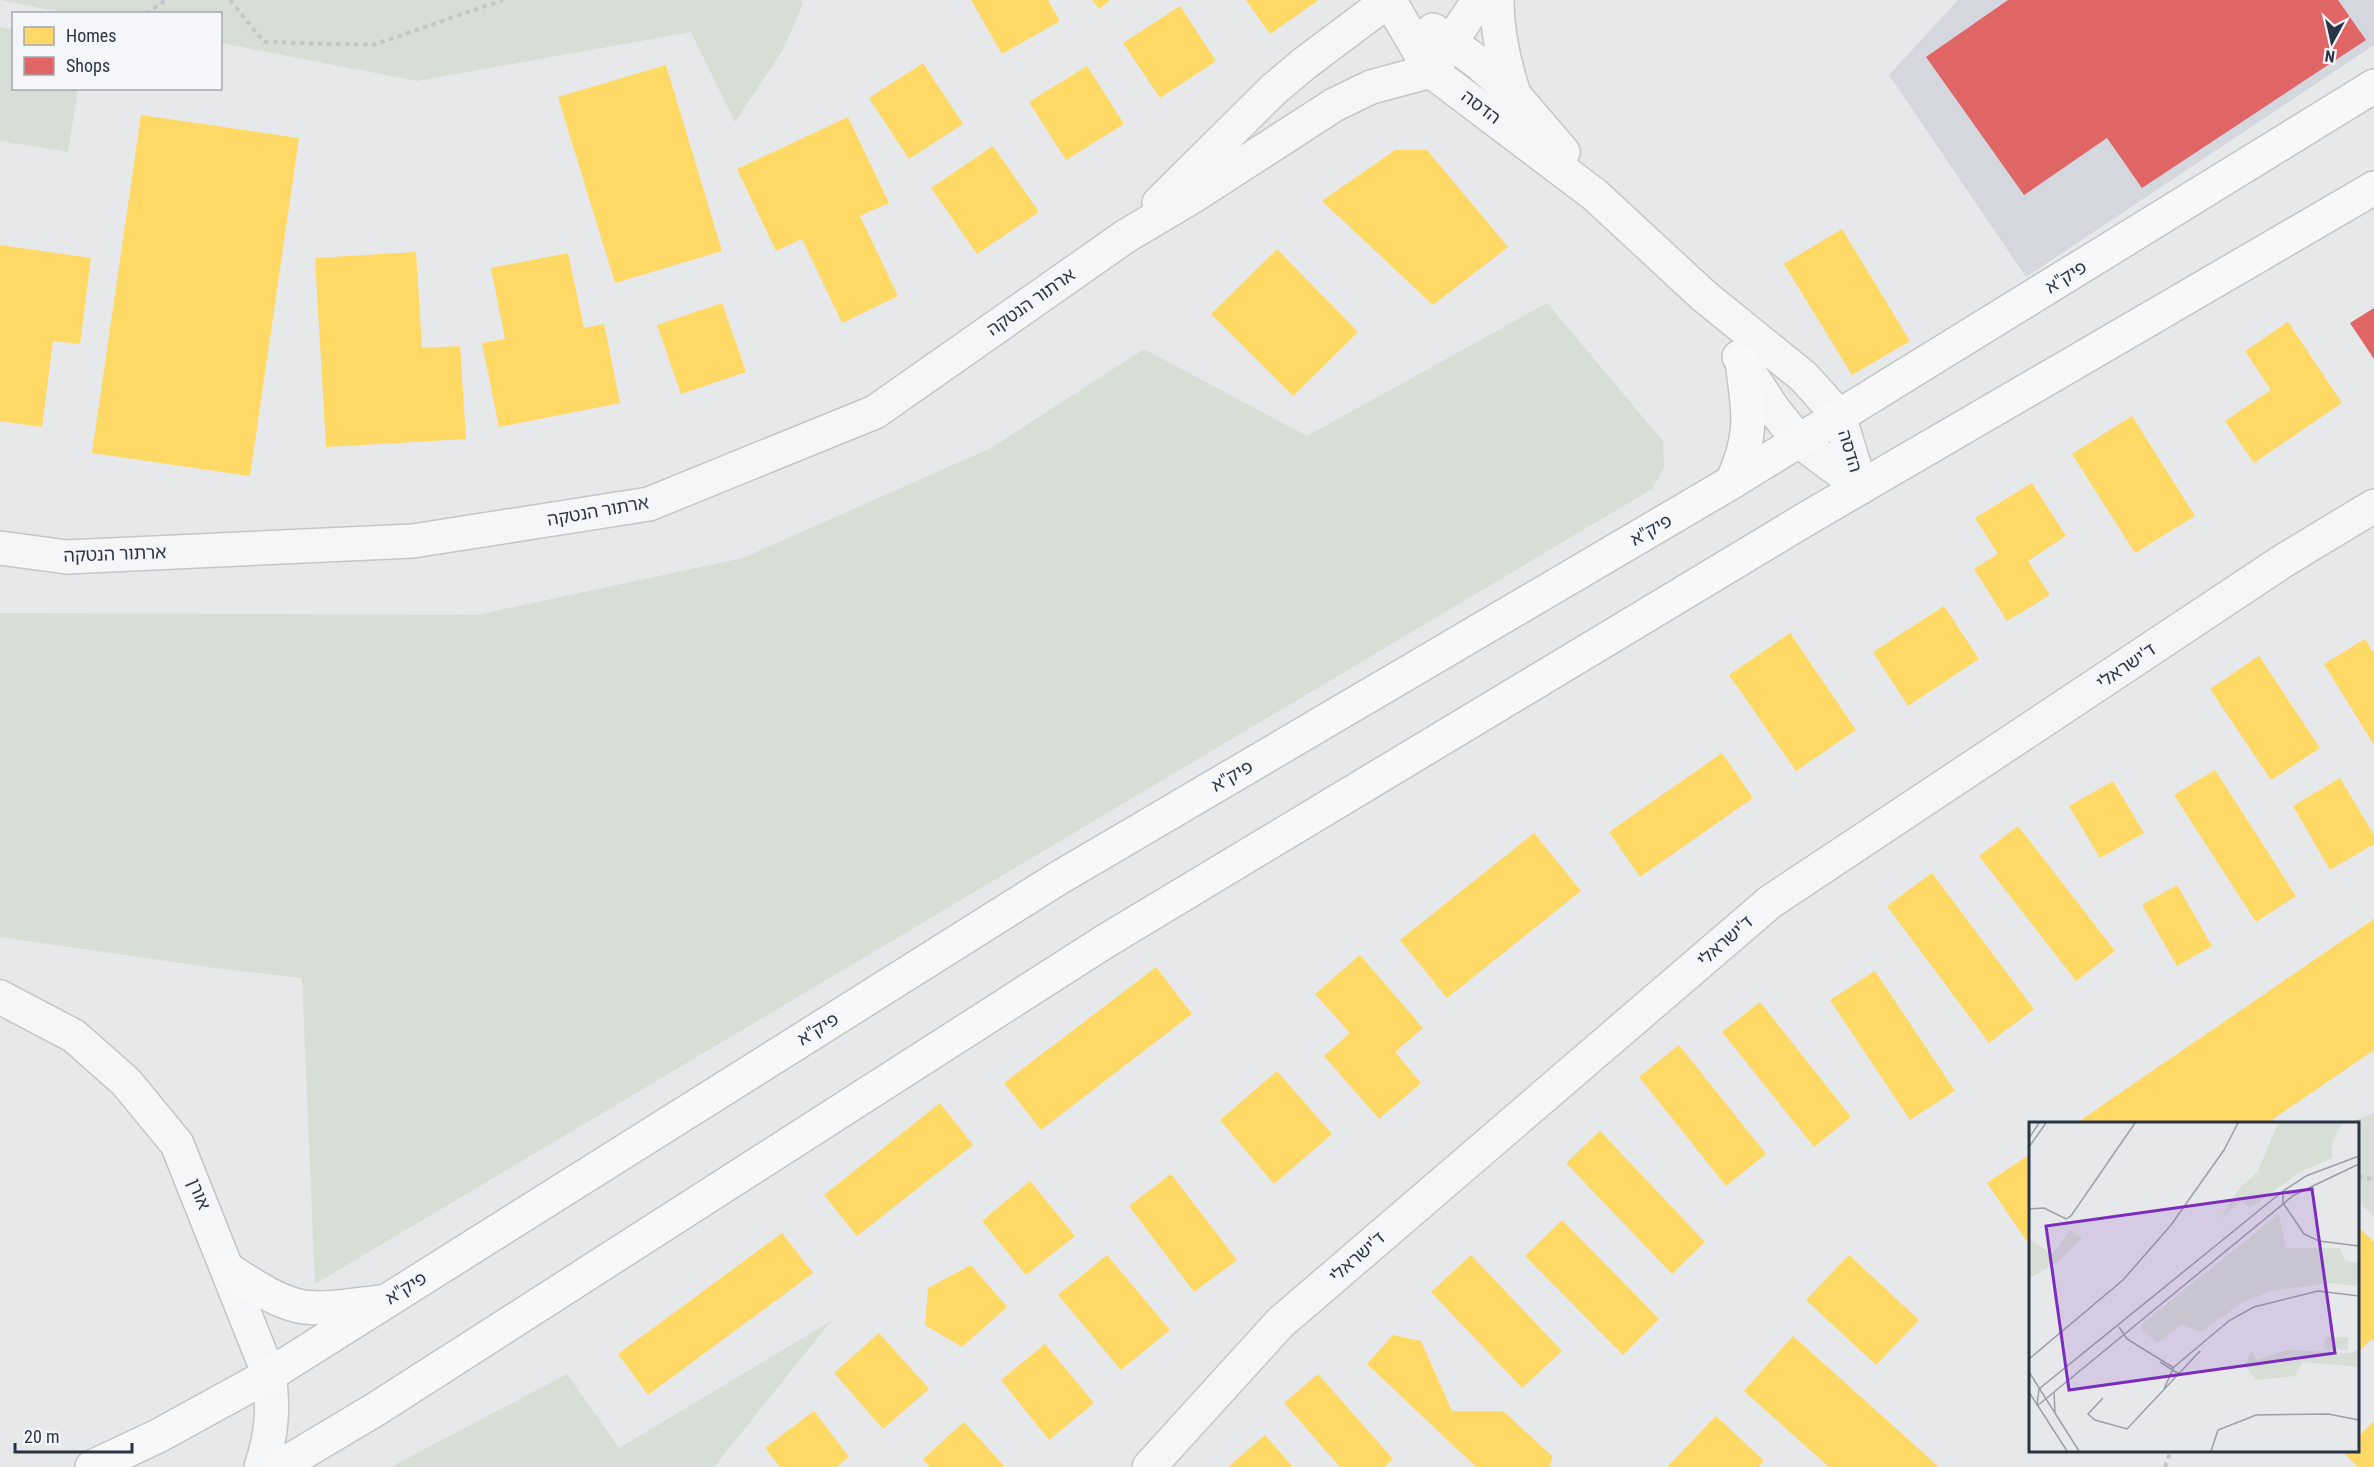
<svg xmlns="http://www.w3.org/2000/svg" width="2374" height="1467" font-family="'Roboto Condensed','Noto Sans Hebrew',sans-serif">
  <style>
    .built { fill: #d4d7dd }
    .green { fill: #d6ded6 }
    .homes { fill: #ffd966 }
    .shops { fill: #e06666 }
    .lines { fill: none; stroke-linecap: round; stroke-linejoin: round }
    .minor-casing { stroke: #c4c6c8; stroke-width: 36 }
    .major-casing { stroke: #c2c5c8; stroke-width: 36 }
    .path { stroke: #c5c6ca; stroke-width: 4; stroke-dasharray: 4.5 4.5; stroke-linecap: butt }
    .minor { stroke: #f5f6f7; stroke-width: 33 }
    .major { stroke: #f8f8f8; stroke-width: 33 }
    .labels { text-anchor: middle; stroke-width: 6; stroke-linejoin: round; paint-order: stroke }
    .street-label { font-size: 18px; fill: #2b3445; stroke: #f4f6f9 }
    .inset-road { fill: none; stroke: #9ba0a8; stroke-width: 1.5 }
    .view { fill: #7b2cbf; fill-opacity: 0.15; stroke: #7b2cbf; stroke-width: 3 }
    .inset-edge { fill: none; stroke: #2b3445; stroke-width: 3 }
  </style>
  <rect width="100%" height="100%" fill="#e6e8ea"/>
  <polygon class="built" points="1958,0 2374,0 2374,45 2026,277 1889,75"/>
  <g class="green">
    <polygon points="0,0 801,0 803,4 783,50 735,122 691,32 417,81 221,43 220,14 66,13"/>
    <polygon points="0,27 13,29 14,88 78,89 68,152 0,141"/>
    <polygon points="1547,303 1663,441 1664,468 1652,489 315,1284 302,978 222,969 0,937 0,613 476,615 743,558 991,448 1144,349 1307,436"/>
    <polygon points="2374,1113 2374,1217 2358,1201 2358,1124 2348,1123"/>
    <polygon points="831,1321 714,1467 391,1467 567,1374 619,1448"/>
  </g>
  <g class="homes">
    <polygon points="971,0 1048,0 1060,21 1002,54"/>
    <polygon points="1092,0 1110,0 1099,9"/>
    <polygon points="1246,0 1319,0 1270,34"/>
    <polygon points="1180,6 1216,61 1160,98 1123,43"/>
    <polygon points="923,63 963,124 909,159 869,98"/>
    <polygon points="666,65 722,251 615,283 558,97"/>
    <polygon points="1087,66 1124,124 1066,160 1029,102"/>
    <polygon points="141,115 299,138 250,476 92,453"/>
    <polygon points="848,117 889,203 860,216 898,296 842,323 802,239 776,251 737,169"/>
    <polygon points="993,146 1039,212 977,254 931,188"/>
    <polygon points="1395,150 1427,150 1508,247 1433,305 1322,201"/>
    <polygon points="1842,229 1910,341 1852,375 1784,264"/>
    <polygon points="0,245 91,258 80,344 53,341 42,427 0,421"/>
    <polygon points="1277,249 1358,332 1293,396 1211,314"/>
    <polygon points="416,252 422,348 460,346 466,439 326,447 315,258"/>
    <polygon points="568,253 584,328 604,324 620,403 499,427 482,343 505,339 491,268"/>
    <polygon points="722,303 746,372 681,394 657,325"/>
    <polygon points="2288,322 2342,403 2254,463 2225,421 2271,390 2245,351"/>
    <polygon points="2132,416 2195,516 2135,553 2072,454"/>
    <polygon points="2032,483 2066,536 2028,561 2050,595 2007,621 1974,569 1998,554 1975,518"/>
    <polygon points="1944,606 1979,659 1908,706 1873,652"/>
    <polygon points="1790,633 1856,730 1796,771 1729,675"/>
    <polygon points="2365,639 2374,654 2374,745 2324,664"/>
    <polygon points="2259,656 2320,748 2271,780 2210,689"/>
    <polygon points="1722,753 1753,798 1640,877 1609,832"/>
    <polygon points="2215,770 2296,896 2256,922 2174,795"/>
    <polygon points="2340,778 2374,835 2374,844 2330,870 2293,806"/>
    <polygon points="2113,781 2144,833 2100,858 2069,806"/>
    <polygon points="2018,826 2115,951 2076,981 1979,856"/>
    <polygon points="1534,833 1581,891 1447,998 1400,940"/>
    <polygon points="1932,873 2034,1009 1989,1043 1887,906"/>
    <polygon points="2177,885 2212,946 2177,966 2142,905"/>
    <polygon points="2374,919 2374,1050 2266,1124 2075,1124"/>
    <polygon points="1360,955 1423,1028 1395,1052 1421,1083 1379,1119 1324,1056 1350,1033 1315,994"/>
    <polygon points="1156,967 1192,1014 1041,1130 1004,1083"/>
    <polygon points="1875,971 1955,1091 1910,1120 1830,1000"/>
    <polygon points="1760,1002 1851,1117 1814,1147 1722,1032"/>
    <polygon points="1679,1045 1766,1154 1726,1186 1639,1077"/>
    <polygon points="1277,1071 1332,1134 1274,1184 1220,1120"/>
    <polygon points="940,1103 973,1145 857,1236 824,1195"/>
    <polygon points="1600,1131 1705,1242 1672,1274 1566,1163"/>
    <polygon points="2030,1154 2030,1246 1987,1183"/>
    <polygon points="1171,1174 1237,1260 1194,1292 1129,1206"/>
    <polygon points="1030,1181 1075,1236 1026,1275 982,1221"/>
    <polygon points="1562,1220 1659,1319 1623,1355 1525,1256"/>
    <polygon points="2360,1228 2374,1242 2374,1341 2371,1339 2358,1353 2358,1231"/>
    <polygon points="782,1233 813,1273 648,1395 618,1354"/>
    <polygon points="1107,1255 1170,1330 1121,1370 1058,1295"/>
    <polygon points="1471,1255 1562,1351 1522,1388 1431,1292"/>
    <polygon points="1849,1255 1919,1320 1876,1365 1806,1300"/>
    <polygon points="971,1265 1007,1307 962,1347 925,1325 928,1288"/>
    <polygon points="879,1333 929,1389 883,1429 834,1373"/>
    <polygon points="1393,1335 1421,1341 1452,1411 1503,1411 1552,1456 1550,1467 1476,1467 1367,1364"/>
    <polygon points="1793,1336 1939,1467 1829,1467 1744,1391"/>
    <polygon points="1045,1344 1094,1403 1049,1440 1001,1380"/>
    <polygon points="1318,1374 1393,1459 1384,1467 1340,1467 1284,1403"/>
    <polygon points="814,1411 849,1457 836,1467 780,1467 765,1448"/>
    <polygon points="1716,1416 1764,1461 1758,1467 1667,1467"/>
    <polygon points="2374,1421 2374,1467 2358,1467 2343,1452 2345,1450 2358,1450 2358,1437"/>
    <polygon points="964,1422 1005,1467 930,1467 923,1459"/>
    <polygon points="1265,1435 1293,1467 1228,1467"/>
  </g>
  <g class="shops">
    <polygon points="2008,0 2338,0 2366,40 2142,188 2107,138 2024,195 1926,57"/>
    <polygon points="2374,308 2374,359 2350,323"/>
  </g>
  <g class="lines">
    <g class="minor-casing">
      <g id="minor">
        <polyline points="1389,0 1431,71 1595,195 1704,296 1804,377 1839,416 1861,487"/>
        <path d="M1497 0C1497 33 1504 63 1514 94"/>
        <polyline points="1433,30 1479,63 1515,96 1563,152"/>
        <polyline points="1159,203 1274,89 1305,63 1389,0"/>
        <polyline points="1739,357 1774,410 1799,441 1861,487"/>
        <polyline points="0,548 67,557 413,541 649,504 875,412 1126,236 1195,195 1334,105 1371,87 1431,71 1479,0"/>
        <path d="M0 997 74 1036 126 1082 177 1144 269 1375C274 1409 272 1434 261 1467"/>
        <polyline points="1149,1467 1280,1323 1770,902 2283,561 2374,506"/>
      </g>
    </g>
    <g class="major-casing">
      <g id="major">
        <path d="M1732 482C1754 434 1749 412 1742 362"/>
        <path d="M229 1270C251 1284 278 1303 304 1307 328 1310 355 1305 379 1302"/>
        <polyline points="92,1467 158,1436 269,1375 1057,879 1732,482 2374,86"/>
        <polyline points="279,1467 376,1409 1104,942 1806,519 2374,188"/>
      </g>
    </g>
    <g class="path">
      <polyline points="230,0 264,42 373,45 503,0"/>
      <polyline points="146,14 166,0"/>
      <polyline points="2358,1176 2374,1180"/>
      <polyline points="2165,1467 2171,1450"/>
    </g>
    <use href="#minor" class="minor"/>
    <use href="#major" class="major"/>
  </g>
  <g class="labels">
    <g class="street-label">
      <text transform="translate(1481 107) rotate(37)" y="6">הדסה</text>
      <text transform="translate(2066 277) rotate(-32)" y="6">פיק"א</text>
      <text transform="translate(1031 302) rotate(-35)" y="6">ארתור הנטקה</text>
      <text transform="translate(1850 451) rotate(73)" y="6">הדסה</text>
      <text transform="translate(598 511) rotate(-10)" y="6">ארתור הנטקה</text>
      <text transform="translate(1651 530) rotate(-30)" y="6">פיק"א</text>
      <text transform="translate(115 554) rotate(-2)" y="6">ארתור הנטקה</text>
      <text transform="translate(2126 666) rotate(-34)" y="6">ד'ישראלי</text>
      <text transform="translate(1232 776) rotate(-30)" y="6">פיק"א</text>
      <text transform="translate(1725 941) rotate(-41)" y="6">ד'ישראלי</text>
      <text transform="translate(818 1029) rotate(-32)" y="6">פיק"א</text>
      <text transform="translate(199 1194) rotate(67)" y="6">אורן</text>
      <text transform="translate(1357 1257) rotate(-41)" y="6">ד'ישראלי</text>
      <text transform="translate(406 1288) rotate(-32)" y="6">פיק"א</text>
    </g>
  </g>
  <g transform="translate(2029 1122)">
    <rect width="330" height="330" fill="#e6e8ea"/>
    <path d="M249 1H313L303 22V36L271 50 221 86 213 79 192 96 209 68 229 49ZM250 92 257 126H311L316 139 330 141V164L301 161 243 169 214 180 172 210 153 202 128 221 113 207V202ZM42 108 53 116 30 139 1 156 0 116 23 133ZM296 215H319V228L295 227ZM330 227V245L274 240 266 254 226 258 216 243 222 229 228 238 258 228 321 231Z" fill="#d6ded6"/>
    <path class="inset-road" d="M0 16 10 1M0 25 17 1M254 69V81L275 112 290 119 330 124M0 87 15 86 37 97 42 94 106 1M90 205 98 217 145 246M0 237 94 158 142 103 195 28 209 1M131 240 150 252M0 250 50 329M134 269 145 245 201 198 225 185 289 169 330 174M0 270 38 329M25 270 26 290M74 276 59 292 66 298 98 307 171 229M8 284 10 267 254 69 277 54 330 34M8 284 265 73 330 42M182 329 189 308 227 293 299 292 330 298"/>
    <path class="view" d="M283 67 306 231 40 268 17 104Z"/>
    <rect width="330" height="330" class="inset-edge"/>
  </g>
  <rect x="12" y="12" width="210" height="78" fill="#f4f6f9" stroke="#a4a8b1" stroke-width="1.5"/>
  <rect x="24" y="27" width="30" height="18" fill="#ffd966" stroke="#a4a8b1" stroke-width="1.5"/>
  <text x="66" y="42" font-size="18" fill="#2b3445">Homes</text>
  <rect x="24" y="57" width="30" height="18" fill="#e06666" stroke="#a4a8b1" stroke-width="1.5"/>
  <text x="66" y="72" font-size="18" fill="#2b3445">Shops</text>
  <g transform="translate(2332 42) rotate(188)" stroke="#f4f6f9" stroke-width="4.5" paint-order="stroke">
  <path d="M0-4.5L10 22L0 15L-10 22Z" fill="#2b3445"/>
  <text y="-9" font-size="16" font-weight="bold" text-anchor="middle" fill="#2b3445">N</text>
  </g>
  <path d="M15 1443v9h117v-9" fill="none" stroke="#2b3445" stroke-width="3"/>
  <text x="24" y="1443" font-size="18" fill="#2b3445" stroke="#f4f6f9" stroke-width="4.5" paint-order="stroke">20 m</text>
</svg>
